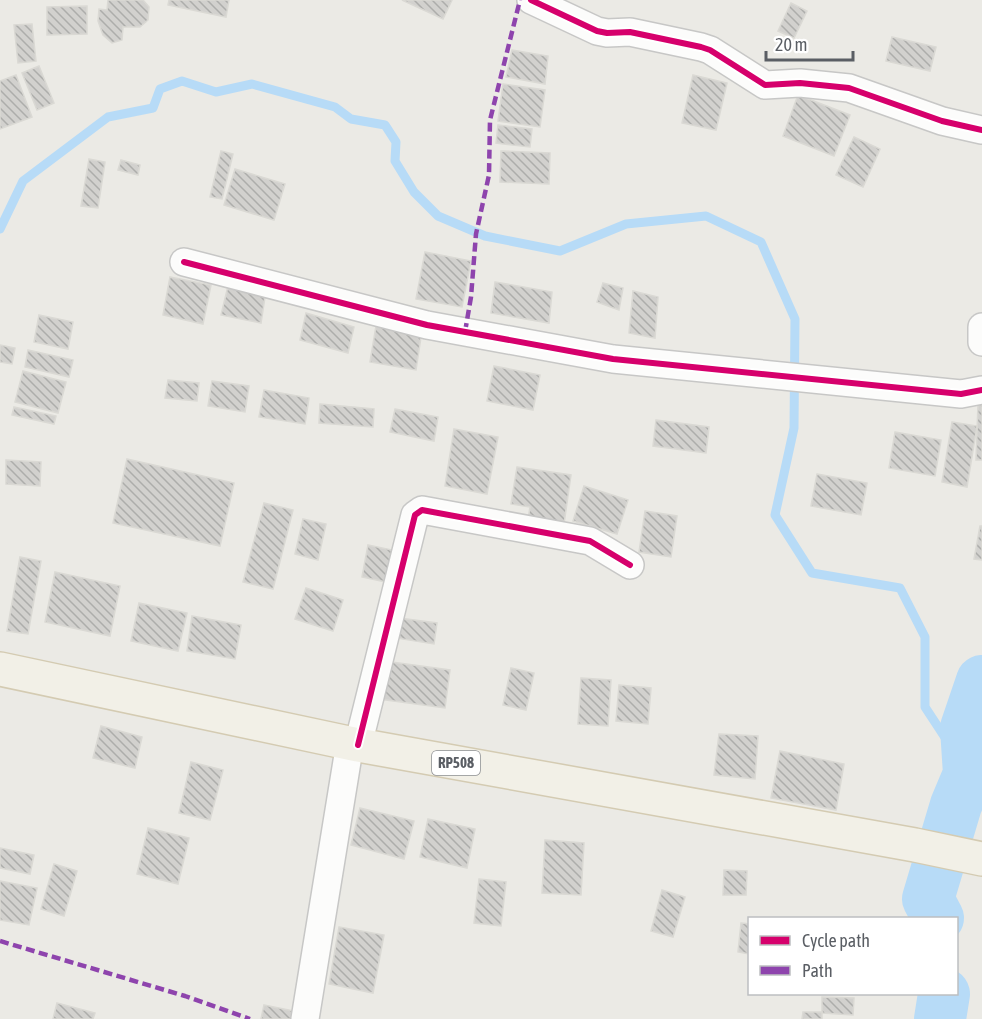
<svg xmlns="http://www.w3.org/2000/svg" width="982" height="1019" font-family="'Asap Condensed',sans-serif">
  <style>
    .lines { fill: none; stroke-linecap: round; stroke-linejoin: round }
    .stream { stroke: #b7dbf7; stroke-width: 9 }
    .river { stroke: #b7dbf7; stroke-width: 52 }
    .building { fill: url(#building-back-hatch); stroke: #dad9d4; stroke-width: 1.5 }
    .street-casing { stroke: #c7c7c6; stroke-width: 30 }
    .primary-casing { stroke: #d4cbb2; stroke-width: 36 }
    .street { stroke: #fcfcfb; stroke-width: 27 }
    .primary { stroke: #f2f0e7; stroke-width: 33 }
    .quiet { stroke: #8e44ad; stroke-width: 4.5; stroke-dasharray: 9 4.5; stroke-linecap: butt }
    .cycleway-casing { stroke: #fff; stroke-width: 10 }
    .cycleway { stroke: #d6006c; stroke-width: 6 }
    .labels { text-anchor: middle; stroke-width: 4.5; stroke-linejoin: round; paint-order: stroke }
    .shield { fill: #fff; stroke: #8c8e92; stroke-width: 1.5 }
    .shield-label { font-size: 15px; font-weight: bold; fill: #5a5e64 }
  </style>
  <defs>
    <pattern id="building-back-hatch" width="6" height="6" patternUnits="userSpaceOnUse" patternTransform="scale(1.5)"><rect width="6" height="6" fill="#d2d1ce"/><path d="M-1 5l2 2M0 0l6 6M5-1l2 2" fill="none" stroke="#adadab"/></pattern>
  </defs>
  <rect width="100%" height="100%" fill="#ebeae5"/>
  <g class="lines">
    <polyline class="stream" points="0,229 23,181 108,117 153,108 160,89 182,81 216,92 252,84 335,107 351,119 385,125 396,142 395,161 414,192 438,216 485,236 560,251 626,224 706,216 761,242 795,319 794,428 775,515 812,573 900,588 925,637 925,707 969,774"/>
    <g class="river">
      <polyline points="938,918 928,899 956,805 969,774 966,728 982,681"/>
      <polyline points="940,1019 944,994"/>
    </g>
  </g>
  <g class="building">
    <polygon points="108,0 143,0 149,7 148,20 140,27 123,27 122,40 112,43 103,35 98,21 99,9 107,10"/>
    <polygon points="169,0 229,0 226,17 168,5"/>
    <polygon points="402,0 452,0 443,19"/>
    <polygon points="791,3 807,11 794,38 778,31"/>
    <polygon points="87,6 87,34 47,35 47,7"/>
    <polygon points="32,24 36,61 18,63 14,25"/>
    <polygon points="892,37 936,47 930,71 886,61"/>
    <polygon points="512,50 548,56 545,84 506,77"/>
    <polygon points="39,66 54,103 37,110 22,73"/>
    <polygon points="16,75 32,117 0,129 0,81"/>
    <polygon points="693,75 727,83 716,130 682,123"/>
    <polygon points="503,84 545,90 540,127 498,121"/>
    <polygon points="798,95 850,115 834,156 783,136"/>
    <polygon points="498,125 532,129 530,147 496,143"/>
    <polygon points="854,137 880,149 863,187 836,175"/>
    <polygon points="221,151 233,154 222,199 210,197"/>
    <polygon points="501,151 550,153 549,184 500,182"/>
    <polygon points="89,159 105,162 98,208 81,206"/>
    <polygon points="121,160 140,165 138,175 118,170"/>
    <polygon points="235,169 285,184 274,220 224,205"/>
    <polygon points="425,252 471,261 462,307 416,299"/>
    <polygon points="170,277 211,285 203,324 163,315"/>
    <polygon points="495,282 552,292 549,323 491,313"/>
    <polygon points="603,283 623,288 619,310 597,302"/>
    <polygon points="228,286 265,297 261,323 221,315"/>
    <polygon points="633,291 658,297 655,338 629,333"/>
    <polygon points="306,313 354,327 348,353 300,340"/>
    <polygon points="39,315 73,322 68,349 34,342"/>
    <polygon points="376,326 421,337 416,370 370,362"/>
    <polygon points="0,345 15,348 12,364 0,362"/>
    <polygon points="28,350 73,360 69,377 25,367"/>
    <polygon points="494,366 540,375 533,410 487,401"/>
    <polygon points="23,371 66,382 58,413 15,402"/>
    <polygon points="168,380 199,383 197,401 165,398"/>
    <polygon points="212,381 249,386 245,412 208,406"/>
    <polygon points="264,390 309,398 305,424 259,417"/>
    <polygon points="320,404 374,409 373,427 319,423"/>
    <polygon points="978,404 982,405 982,460 976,460"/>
    <polygon points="14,407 56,416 54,424 12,415"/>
    <polygon points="395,409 438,417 434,441 390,432"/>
    <polygon points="656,420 709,427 706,453 653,446"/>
    <polygon points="952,422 977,426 967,487 942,482"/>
    <polygon points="454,429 498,437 487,494 445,486"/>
    <polygon points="895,432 941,440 935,476 889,468"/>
    <polygon points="127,459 234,483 220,546 113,523"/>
    <polygon points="6,460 41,462 40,486 6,484"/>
    <polygon points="517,467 571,475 564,524 528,519 530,507 511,504"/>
    <polygon points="817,474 867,483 861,515 811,506"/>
    <polygon points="584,486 628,500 617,534 573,521"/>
    <polygon points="264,503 293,510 273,589 243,582"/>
    <polygon points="645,511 677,516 671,557 639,552"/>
    <polygon points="303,519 326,524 318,560 295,554"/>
    <polygon points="980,526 982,526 982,560 974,559"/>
    <polygon points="368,545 392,550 386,582 362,577"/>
    <polygon points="20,557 41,561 28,634 7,631"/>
    <polygon points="55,572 120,586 110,636 45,622"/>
    <polygon points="306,588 343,600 333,631 295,619"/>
    <polygon points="139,603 187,613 178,651 131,641"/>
    <polygon points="192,616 241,625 235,659 187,651"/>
    <polygon points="399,618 437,623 434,644 396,638"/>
    <polygon points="384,661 450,670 445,708 379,699"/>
    <polygon points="511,668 534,673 526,710 503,705"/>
    <polygon points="581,678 611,680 608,726 578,724"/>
    <polygon points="619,685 651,688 648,724 616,721"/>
    <polygon points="101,726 142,737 135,768 93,758"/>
    <polygon points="719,734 758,736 755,779 714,775"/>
    <polygon points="780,751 844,764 836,810 771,798"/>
    <polygon points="191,762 223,770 210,820 179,813"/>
    <polygon points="360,808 414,821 404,859 351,845"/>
    <polygon points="428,819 475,829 467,868 420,857"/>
    <polygon points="148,828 189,838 178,884 137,874"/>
    <polygon points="545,840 584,843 581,895 542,893"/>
    <polygon points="0,848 34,855 30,874 0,868"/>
    <polygon points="54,864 77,871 64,916 41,909"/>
    <polygon points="724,870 747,871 746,895 723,895"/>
    <polygon points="479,879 506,882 501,926 474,923"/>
    <polygon points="0,881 37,888 29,925 0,920"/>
    <polygon points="662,890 685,897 673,937 651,931"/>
    <polygon points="741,923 750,924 750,954 738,952"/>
    <polygon points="339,927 384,935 373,993 329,984"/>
    <polygon points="822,997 854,998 853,1015 822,1013"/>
    <polygon points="57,1003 95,1013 93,1019 53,1019"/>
    <polygon points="264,1005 299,1012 298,1019 261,1019"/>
    <polygon points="803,1012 822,1012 822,1019 802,1019"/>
  </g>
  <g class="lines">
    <g class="street-casing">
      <g id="street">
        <polyline points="531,0 597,31 607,33 630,32 701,47 710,50 765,85 800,83 849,88 942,121 982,130"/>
        <polyline points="184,262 427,325 613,359 961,394 982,390"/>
        <polyline points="982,327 982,342"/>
        <polyline points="358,745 415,515 422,510 590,541 630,565"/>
        <polyline points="305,1019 350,743"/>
      </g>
    </g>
    <g class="primary-casing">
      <polyline id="primary" points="0,669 358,745 915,845 982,859"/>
    </g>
    <use href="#street" class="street"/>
    <use href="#primary" class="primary"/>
    <g class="quiet">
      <polyline points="465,332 471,297 476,234 489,175 490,120 520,0"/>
      <polyline points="0,941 185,996 250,1019"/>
    </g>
    <g class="cycleway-casing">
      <g id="cycleway">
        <polyline points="531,0 597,31 607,33 630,32 701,47 710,50 765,85 800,83 849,88 942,121 982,130"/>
        <polyline points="184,262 427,325 613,359 961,394 982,390"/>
        <polyline points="358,745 415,515 422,510 590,541 630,565"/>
      </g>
    </g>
    <use href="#cycleway" class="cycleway"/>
  </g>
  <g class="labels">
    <rect class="shield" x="432" y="751" width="48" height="24" rx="4.5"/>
    <g class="shield-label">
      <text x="456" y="768">RP508</text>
    </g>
  </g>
  <rect x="748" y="917" width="210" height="78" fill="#ffffff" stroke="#bdbfc1" stroke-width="1.5"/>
  <rect x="760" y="936" width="30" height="9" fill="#d6006c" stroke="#bdbfc1" stroke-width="1.5"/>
  <text x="802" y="947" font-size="18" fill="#5a5e64">Cycle path</text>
  <rect x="760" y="966" width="30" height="9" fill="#8e44ad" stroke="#bdbfc1" stroke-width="1.5"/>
  <text x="802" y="977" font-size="18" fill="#5a5e64">Path</text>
  <path d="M766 51v9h87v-9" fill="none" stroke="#5a5e64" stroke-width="3"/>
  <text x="775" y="51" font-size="18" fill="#5a5e64" stroke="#ffffff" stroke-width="4.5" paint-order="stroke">20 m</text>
</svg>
